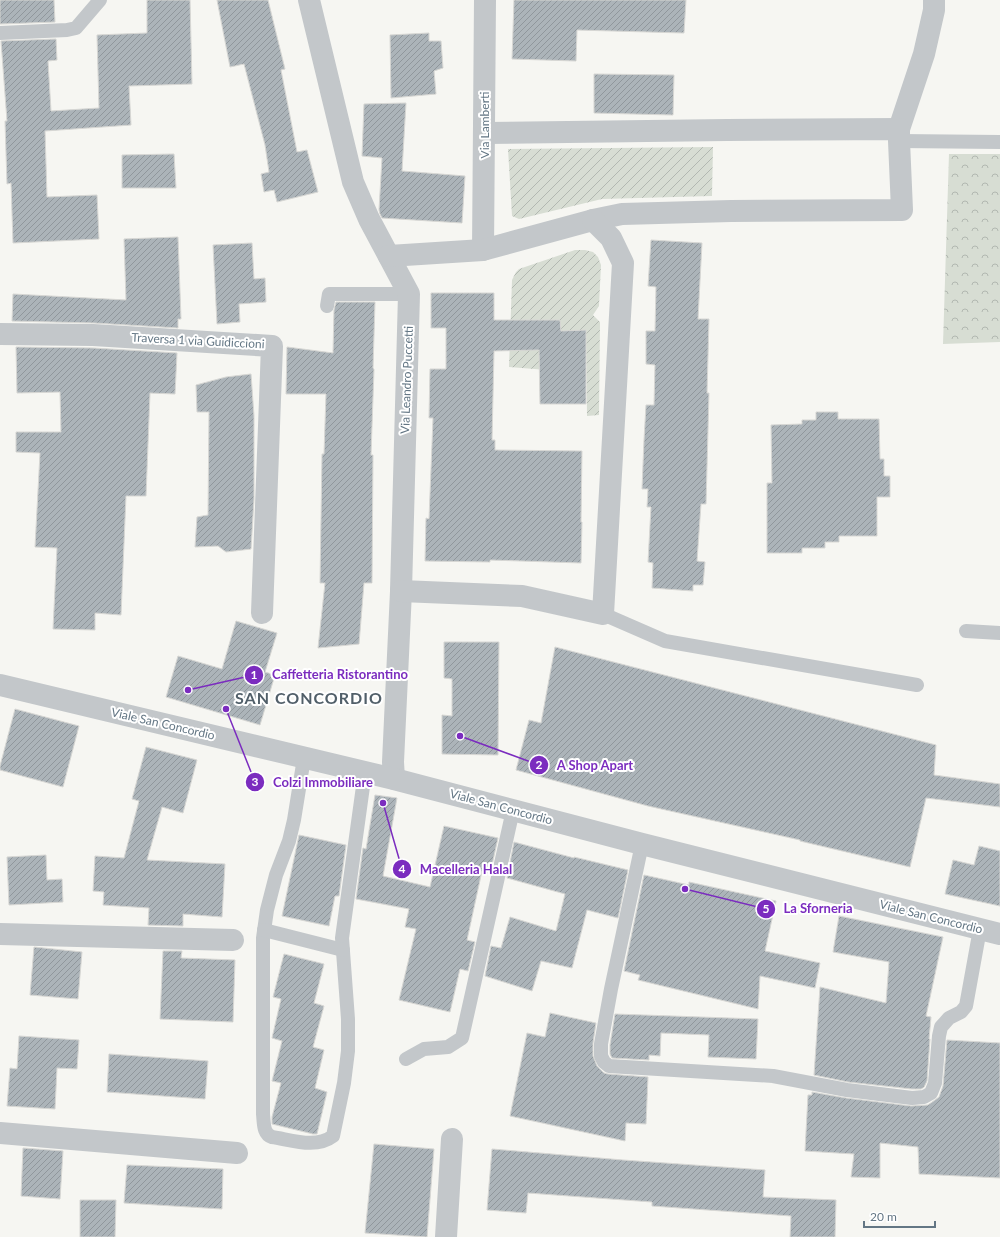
<svg xmlns="http://www.w3.org/2000/svg" width="1000" height="1237" font-family="Lato,sans-serif">
  <style>
    .park { fill: url(#park-crowns) }
    .garden { fill: url(#garden-furrows) }
    .building { fill: url(#building-hatch); stroke: #d7d7d4 }
    .lines { fill: none; stroke-linecap: round; stroke-linejoin: round }
    .service { stroke: #c3c7ca; stroke-width: 14 }
    .minor { stroke: #c3c7ca; stroke-width: 22 }
    .labels { text-anchor: middle; stroke-width: 4; stroke-linejoin: round; paint-order: stroke }
    .street-label { font-size: 12px; fill: #637684; stroke: #fff }
    .district-label { font-size: 16px; font-weight: bold; letter-spacing: 1px; fill: #515f69; stroke: #fff }
    .leader { fill: none; stroke: #7b2cbf; stroke-width: 1.5 }
    .callout-dot { fill: #7b2cbf; stroke: #fff; stroke-width: 1.5 }
    .mark-label { font-size: 12px; text-anchor: middle; font-weight: bold; fill: #fff }
    .callout-label { font-size: 13px; text-anchor: middle; font-weight: bold; fill: #7b2cbf; stroke: #fff; stroke-width: 4; stroke-linejoin: round; paint-order: stroke }
  </style>
  <defs>
    <pattern id="park-crowns" width="20" height="18" patternUnits="userSpaceOnUse"><rect width="20" height="18" fill="#d7ddd3"/><path d="M2 6a3 3 0 1 1 6 0M12 15a3 3 0 1 1 6 0" fill="none" stroke="#b2b8b1"/></pattern>
    <pattern id="garden-furrows" width="10" height="10" patternUnits="userSpaceOnUse"><rect width="10" height="10" fill="#d7ddd3"/><path d="M-1 1l2-2M0 10L10 0M9 11l2-2" fill="none" stroke="#b2b8b1"/></pattern>
    <pattern id="building-hatch" width="6" height="6" patternUnits="userSpaceOnUse"><rect width="6" height="6" fill="#acb4b9"/><path d="M-1 1l2-2M0 6l6-6M5 7l2-2" fill="none" stroke="#90979c"/></pattern>
  </defs>
  <rect width="100%" height="100%" fill="#f6f6f2"/>
  <polygon class="park" points="949,154 1000,154 1000,342 943,344"/>
  <g class="garden">
    <polygon points="713,147 712,196 602,199 519,219 512,216 508,149"/>
    <polygon points="575,250 585,250 593,252 598,257 601,265 599,306 593,315 600,322 599,415 587,416 586,330 561,331 560,320 518,320 517,350 547,350 547,370 509,367 512,280 516,272 519,269"/>
  </g>
  <g class="building">
    <polygon points="0,0 54,0 55,22 0,24"/>
    <polygon points="147,0 190,0 192,84 129,86 131,125 45,131 47,197 97,195 99,239 13,243 11,183 7,184 5,121 7,121 1,41 56,39 57,60 48,61 51,111 99,108 97,35 147,33"/>
    <polygon points="217,0 268,0 285,69 281,70 297,152 307,150 318,192 277,202 274,190 264,192 261,174 269,172 265,145 244,64 230,67"/>
    <polygon points="514,0 686,0 684,33 577,30 576,61 512,59"/>
    <polygon points="429,33 429,41 441,41 443,68 434,71 436,94 391,98 390,35"/>
    <polygon points="594,74 674,75 673,115 594,113"/>
    <polygon points="406,103 402,171 465,176 462,223 382,218 380,214 379,210 382,158 362,156 364,104"/>
    <polygon points="174,154 176,188 122,188 122,155"/>
    <polygon points="178,237 181,319 178,319 178,328 94,323 12,321 13,294 126,300 124,239"/>
    <polygon points="651,240 702,243 698,319 709,319 707,393 709,393 706,504 701,504 697,561 705,562 703,585 693,585 693,591 652,588 653,563 648,562 651,507 647,507 648,489 642,489 644,440 646,405 654,405 655,365 646,364 646,331 655,331 656,287 648,286"/>
    <polygon points="252,243 254,279 265,278 266,302 239,304 240,322 217,324 213,245"/>
    <polygon points="431,293 494,293 494,320 560,320 561,331 586,330 586,404 540,404 539,350 494,351 492,440 495,440 495,450 582,451 581,522 582,522 581,563 490,560 490,562 425,561 426,518 429,519 433,418 429,418 430,369 446,369 446,328 431,328"/>
    <polygon points="336,302 375,302 373,368 374,369 371,455 373,455 372,583 364,583 359,644 318,648 325,583 320,583 322,454 324,454 326,394 286,394 287,347 333,353 334,310"/>
    <polygon points="16,347 93,348 177,353 175,394 150,393 146,496 126,496 121,615 95,613 95,630 53,629 57,548 35,547 40,453 16,452 16,432 61,432 60,392 17,393"/>
    <polygon points="251,374 254,416 254,499 251,549 226,552 218,546 195,547 197,517 208,515 209,412 197,412 196,385 226,377"/>
    <polygon points="816,412 838,412 838,419 879,419 880,459 884,459 884,476 890,476 890,497 877,497 877,536 839,536 839,542 825,542 825,548 802,548 802,553 767,553 767,483 772,483 771,425 802,424 802,420 816,420"/>
    <polygon points="236,621 277,633 265,672 275,675 260,725 166,697 178,656 222,669"/>
    <polygon points="444,642 499,642 498,755 442,754 442,715 452,716 452,679 444,678"/>
    <polygon points="555,647 936,745 934,775 1000,784 1000,807 926,798 910,867 800,841 800,840 648,806 516,770 529,720 541,723"/>
    <polygon points="15,709 79,726 63,787 0,770 0,766"/>
    <polygon points="146,747 197,760 183,813 162,807 147,860 225,864 222,917 183,914 183,926 148,925 149,908 103,905 104,892 93,891 95,856 124,858 139,801 132,799"/>
    <polygon points="375,795 397,798 383,876 430,887 444,826 498,838 490,874 482,871 467,940 475,942 468,971 460,969 450,1012 399,1000 416,929 405,927 409,909 356,899 363,848 366,849"/>
    <polygon points="299,835 346,845 339,896 335,896 329,926 282,916"/>
    <polygon points="514,842 574,858 574,857 628,870 618,918 587,910 572,968 541,961 532,991 485,976 491,946 501,948 510,917 556,931 565,894 507,878"/>
    <polygon points="979,846 1000,851 1000,906 945,894 953,860 974,865"/>
    <polygon points="46,855 47,880 62,879 63,902 9,905 7,857"/>
    <polygon points="644,875 689,885 689,882 776,901 765,951 820,963 815,988 760,976 758,1009 638,980 640,975 624,971"/>
    <polygon points="839,916 943,937 926,1016 931,1017 929,1039 930,1039 927,1081 924,1087 921,1089 912,1089 848,1082 814,1075 820,987 886,1003 889,962 833,952"/>
    <polygon points="34,947 82,952 78,999 30,995"/>
    <polygon points="163,951 182,951 181,958 235,960 233,1022 160,1019"/>
    <polygon points="284,954 324,964 314,1003 324,1006 313,1047 324,1050 315,1088 327,1092 317,1134 313,1134 272,1124 272,1117 281,1083 272,1081 282,1041 272,1038 281,999 273,997"/>
    <polygon points="550,1013 596,1023 593,1043 593,1056 597,1066 604,1073 608,1074 648,1077 646,1124 626,1123 625,1141 510,1116 527,1033 545,1037"/>
    <polygon points="615,1014 758,1019 756,1059 708,1057 709,1035 661,1033 660,1056 649,1055 649,1060 612,1058 610,1054 610,1045"/>
    <polygon points="19,1036 79,1040 77,1069 57,1068 55,1109 7,1106 10,1068 17,1069"/>
    <polygon points="947,1040 1000,1043 1000,1178 919,1174 918,1147 880,1143 880,1178 851,1177 854,1154 805,1151 808,1095 812,1095 812,1092 846,1098 911,1106 928,1105 935,1100 939,1097 943,1086"/>
    <polygon points="109,1054 208,1061 205,1099 107,1092"/>
    <polygon points="374,1144 434,1149 427,1237 365,1233"/>
    <polygon points="23,1148 63,1151 60,1199 21,1196"/>
    <polygon points="492,1149 623,1160 765,1170 763,1197 836,1200 835,1237 790,1237 791,1216 652,1206 652,1202 528,1193 526,1213 487,1210"/>
    <polygon points="127,1165 223,1169 222,1209 124,1203"/>
    <polygon points="80,1200 116,1200 115,1237 80,1237"/>
  </g>
  <g class="lines">
    <g class="service">
      <polyline points="0,33 67,30 76,28 100,0"/>
      <polyline points="899,141 1000,142"/>
      <polyline points="327,306 329,294 409,294"/>
      <polyline points="603,614 665,641 917,685"/>
      <polyline points="966,631 1000,633"/>
      <path d="M304 758 294 820 289 841 276 875 267 910 263 938V1114C264 1123 263 1134 272 1137 292 1140 316 1149 333 1136L344 1083 348 1051V1019L342 938 365 772"/>
      <polyline points="642,844 611,989 601,1044 601,1056 604,1062 609,1066 773,1076 847,1090 912,1098 924,1097 931,1093 935,1083 939,1036 941,1027 949,1018 961,1012 966,1006 980,929"/>
      <polyline points="264,930 343,950"/>
      <polyline points="406,1059 424,1049 448,1047 462,1038 513,810"/>
    </g>
    <g class="minor">
      <polyline points="309,0 353,182 369,219 409,294 401,591 393,762 394,779"/>
      <polyline points="899,129 924,54 934,10 934,0"/>
      <polyline points="483,250 485,0"/>
      <polyline points="389,256 483,250 593,220 622,214 731,211 902,210 899,141 899,129 727,130 485,133"/>
      <polyline points="0,334 93,335 272,346 262,613"/>
      <polyline points="401,591 522,596 603,614 623,263 611,238 593,220"/>
      <polyline points="0,685 394,779 642,844 1000,934"/>
      <polyline points="0,934 233,940"/>
      <polyline points="0,1133 237,1153"/>
      <polyline points="446,1237 452,1139"/>
    </g>
  </g>
  <g class="labels">
    <g class="street-label">
      <text transform="translate(485 125) rotate(-90)" y="4">Via Lamberti</text>
      <text transform="translate(198 341) rotate(3)" y="4">Traversa 1 via Guidiccioni</text>
      <text transform="translate(407 380) rotate(-88)" y="4">Via Leandro Puccetti</text>
      <text transform="translate(163 724) rotate(13)" y="4">Viale San Concordio</text>
      <text transform="translate(501 807) rotate(15)" y="4">Viale San Concordio</text>
      <text transform="translate(931 917) rotate(14)" y="4">Viale San Concordio</text>
    </g>
    <g class="district-label">
      <text x="309" y="704">SAN CONCORDIO</text>
    </g>
  </g>
  <path class="leader" d="M188 690L254 675M460 736L539 765M226 709L255 782M383 803L402 869M685 889L766 909"/>
  <g class="callout-dot">
    <circle cx="188" cy="690" r="4"/>
    <circle cx="460" cy="736" r="4"/>
    <circle cx="226" cy="709" r="4"/>
    <circle cx="383" cy="803" r="4"/>
    <circle cx="685" cy="889" r="4"/>
    <circle cx="254" cy="675" r="10"/>
    <circle cx="539" cy="765" r="10"/>
    <circle cx="255" cy="782" r="10"/>
    <circle cx="402" cy="869" r="10"/>
    <circle cx="766" cy="909" r="10"/>
  </g>
  <g class="mark-label">
    <text x="254" y="679">1</text>
    <text x="539" y="769">2</text>
    <text x="255" y="786">3</text>
    <text x="402" y="873">4</text>
    <text x="766" y="913">5</text>
  </g>
  <g class="callout-label">
    <text x="340" y="679">Caffetteria Ristorantino</text>
    <text x="595" y="770">A Shop Apart</text>
    <text x="323" y="787">Colzi Immobiliare</text>
    <text x="466" y="874">Macelleria Halal</text>
    <text x="818" y="913">La Sforneria</text>
  </g>
  <path d="M864 1221v6h71v-6" fill="none" stroke="#637684" stroke-width="2"/>
  <text x="870" y="1221" font-size="12" fill="#637684" stroke="#ffffff" stroke-width="3" paint-order="stroke">20 m</text>
</svg>
